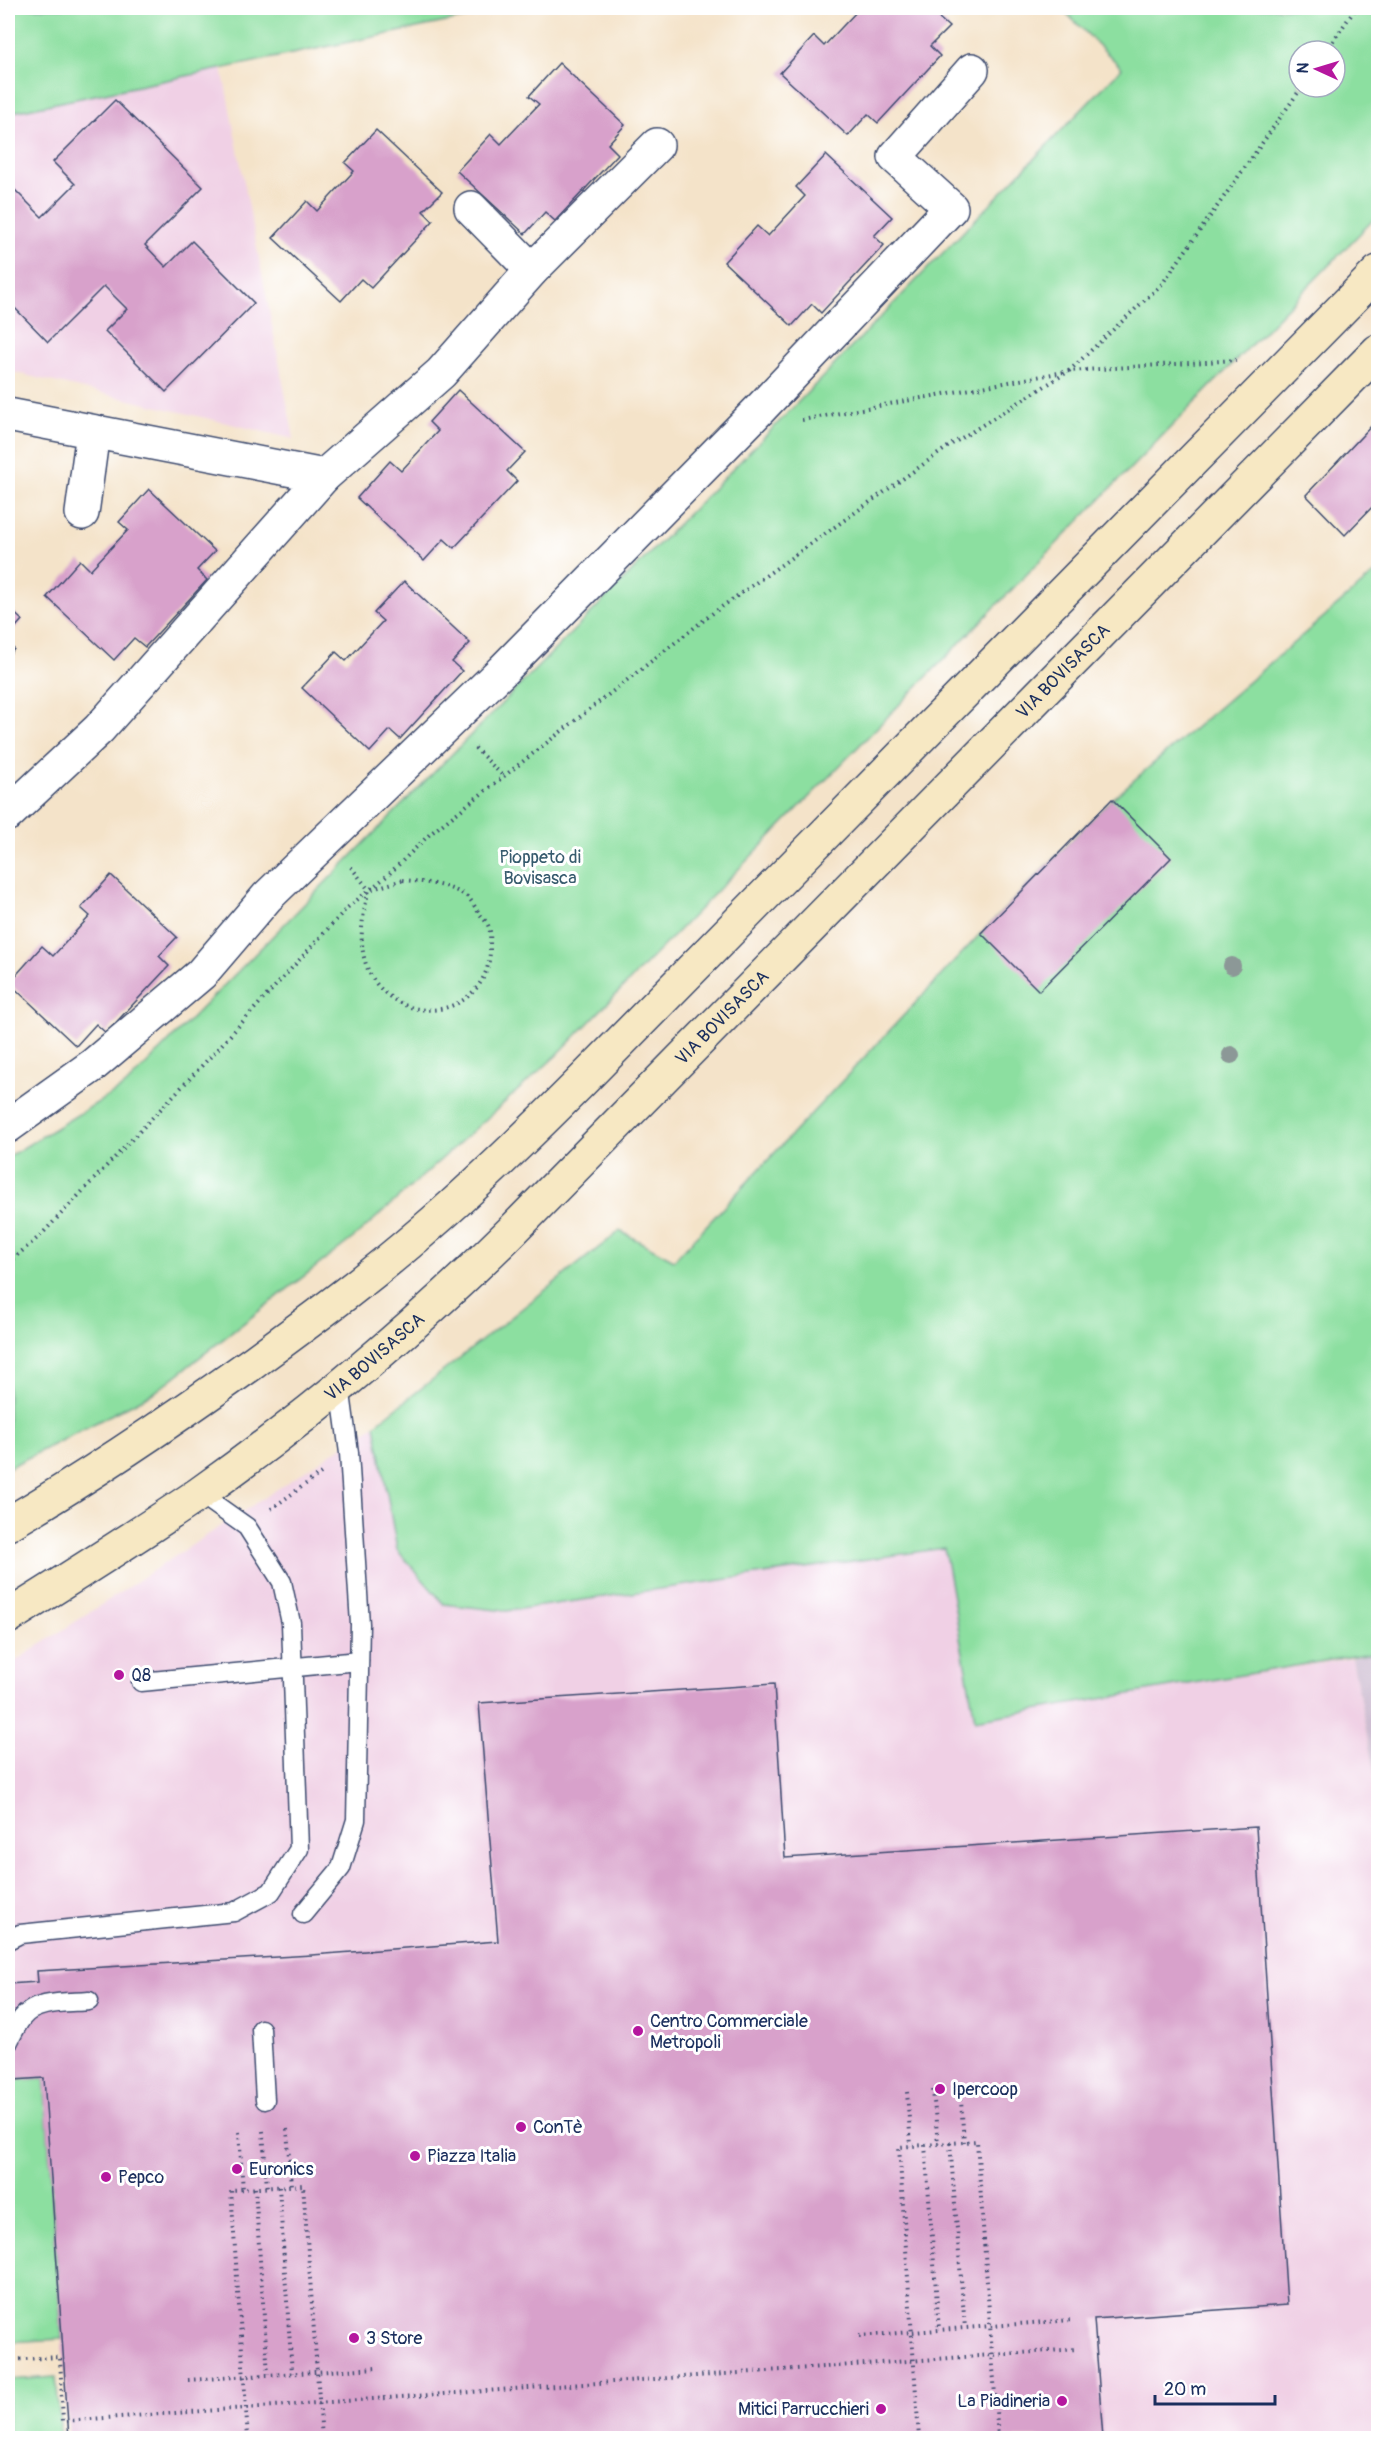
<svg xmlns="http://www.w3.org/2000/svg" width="1386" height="2446" font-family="Pangolin,sans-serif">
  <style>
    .built { fill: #f0d0e5 }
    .industrial { fill: #cebed2 }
    .green { fill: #8cdfa0; stroke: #54877f; stroke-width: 1.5; fill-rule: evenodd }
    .building { fill: #d8a1cb }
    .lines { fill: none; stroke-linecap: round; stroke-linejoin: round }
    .lane-casing { stroke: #3c4a6e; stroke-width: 21 }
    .street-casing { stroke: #3c4a6e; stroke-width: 36 }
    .secondary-casing { stroke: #3c4a6e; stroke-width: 36 }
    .path { stroke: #3c4a6e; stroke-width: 4; stroke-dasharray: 1.5 4.5; stroke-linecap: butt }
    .lane { stroke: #fff; stroke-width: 18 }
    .street { stroke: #fff; stroke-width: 33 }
    .secondary { stroke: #f7e8c3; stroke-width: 33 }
    .tree { fill: #8c9897 }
    .poi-dot { fill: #b5179e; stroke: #fff; stroke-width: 2 }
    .labels { text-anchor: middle; stroke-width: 6; stroke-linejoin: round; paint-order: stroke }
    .street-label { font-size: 18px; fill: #1b2f5e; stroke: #fff }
    .park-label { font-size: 18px; fill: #375b6e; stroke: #fff }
    .poi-label { font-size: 18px; fill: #1b2f5e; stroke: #fff; text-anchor: start }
  </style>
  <rect width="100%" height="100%" fill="#fff"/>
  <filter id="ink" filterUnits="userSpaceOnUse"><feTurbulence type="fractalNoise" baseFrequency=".0167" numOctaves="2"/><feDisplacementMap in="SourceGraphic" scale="12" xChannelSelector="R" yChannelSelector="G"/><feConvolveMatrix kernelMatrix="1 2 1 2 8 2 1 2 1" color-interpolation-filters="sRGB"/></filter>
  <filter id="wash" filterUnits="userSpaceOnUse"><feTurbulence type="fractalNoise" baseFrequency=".008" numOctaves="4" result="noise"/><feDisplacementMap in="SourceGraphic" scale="24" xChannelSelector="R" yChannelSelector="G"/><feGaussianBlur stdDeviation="1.35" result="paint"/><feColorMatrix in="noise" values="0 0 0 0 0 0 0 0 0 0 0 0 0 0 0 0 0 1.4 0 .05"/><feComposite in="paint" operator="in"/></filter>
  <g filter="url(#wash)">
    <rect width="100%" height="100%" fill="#f4e3c9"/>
    <g class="built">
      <polygon points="222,68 294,439 8,371 8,113"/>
      <polygon points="375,1425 397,1550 444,1604 506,1611 944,1548 976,1719 1352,1658 1378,1792 1378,2438 69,2438 62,2339 8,2099 8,1666"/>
    </g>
    <polygon class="industrial" points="1378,1652 1378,1792 1352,1658"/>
    <g class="green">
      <polygon points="8,8 513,8 8,113"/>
      <path d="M1061 8H1378V215L555 1057 357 1235 155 1392 8 1468V1157L125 1086 776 425 1122 68ZM1299 51H1335V87H1299Z"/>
      <polygon points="1375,573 1378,577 1378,1652 975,1720 944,1548 506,1611 444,1604 397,1550 375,1425 620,1231 674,1260 981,933 1112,799"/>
      <polygon points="44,2078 62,2339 8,2342 8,2099 14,2080"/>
      <polygon points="56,2377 61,2438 8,2438 8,2380"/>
    </g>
    <g id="blocks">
      <g class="building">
        <polygon points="860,8 928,8 949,27 930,46 940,56 878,123 868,114 848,136 780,73 814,36 824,46"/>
        <polygon points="559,63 625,125 608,144 618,154 555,221 545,212 525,234 457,171 491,134 501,144 539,104 529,96"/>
        <polygon points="115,100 203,187 145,245 166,267 192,241 254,303 166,392 105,331 127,309 104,286 48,342 8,301 8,183 42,217 75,184 53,162"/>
        <polygon points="376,130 442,192 423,211 433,221 371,288 361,279 341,301 273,238 307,201 317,211 354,171 345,163"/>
        <polygon points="826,155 892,217 874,236 884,245 821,313 812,304 792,326 724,262 757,226 768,236 805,196 796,187"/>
        <polygon points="458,390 525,452 507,471 517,481 454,548 444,539 424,561 357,498 390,461 401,471 438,431 429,422"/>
        <polygon points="1378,419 1378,501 1345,535 1306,495"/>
        <polygon points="149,489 215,551 197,570 207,580 145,647 134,638 114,660 47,597 80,560 90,570 128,530 119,522"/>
        <polygon points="404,581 470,643 452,662 462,671 400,739 390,730 370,752 302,688 336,652 346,661 383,621 374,613"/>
        <polygon points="8,607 22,620 8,636"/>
        <polygon points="8,643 14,649 8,657"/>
        <polygon points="1112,799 1171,858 1039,991 981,933"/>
        <polygon points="111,875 177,937 159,956 169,966 106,1033 96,1024 76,1046 9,983 42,946 53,956 90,916 81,908"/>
        <polygon points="774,1684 785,1858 1256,1827 1287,2305 1094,2319 1103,2438 69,2438 44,2078 14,2080 8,2099 8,1984 38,1982 37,1971 312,1955 498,1941 479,1703"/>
      </g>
    </g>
  </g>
  <g filter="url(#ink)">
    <use href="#blocks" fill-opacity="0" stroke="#3c4a6e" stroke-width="1.5"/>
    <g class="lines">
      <g class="lane-casing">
        <g id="lane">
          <polyline points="141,1682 359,1661"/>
          <polyline points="303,1914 341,1868 356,1820 360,1624 349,1453 340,1386"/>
          <polyline points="8,1940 20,1934 234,1912 271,1892 299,1849 291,1623 282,1582 247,1527 199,1493"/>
          <polyline points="261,2029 265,2100"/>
          <path d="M8 2043C12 2035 16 2026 22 2018 35 2000 69 2003 89 2001"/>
        </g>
      </g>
      <g class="street-casing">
        <g id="street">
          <polyline points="471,208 532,270"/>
          <polyline points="8,415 324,476"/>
          <polyline points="82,513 93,432"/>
          <polyline points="8,814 99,729 324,476 441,373 532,270 657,145"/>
          <polyline points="8,1126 92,1066 201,974 267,897 502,671 758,411 951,208 895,157 972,70"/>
        </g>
      </g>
      <g class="secondary-casing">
        <g id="secondary">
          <path d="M8 1524C92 1475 174 1419 254 1362 311 1320 369 1278 423 1231 477 1185 528 1135 578 1085L1378 272"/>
          <path id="s1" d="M8 1617C72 1577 136 1537 199 1494 311 1415 415 1327 512 1231L1378 351"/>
        </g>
      </g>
      <g class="path">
        <polyline points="1326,51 1356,8"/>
        <polyline points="802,420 1069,371 1236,360"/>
        <polyline points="475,748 504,777"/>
        <polyline points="351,867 369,890"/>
        <path d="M403 880C425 882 445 884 465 895 471 899 475 907 479 913 482 917 488 923 489 928 491 933 490 940 490 946 492 1006 422 1031 381 989 355 962 360 923 369 890Z"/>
        <polyline points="8,1263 41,1235 213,1054 347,908 388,875 430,834 713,613 952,444 1069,371 1162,284 1302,87"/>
        <polyline points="271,1509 321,1473"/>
        <polyline points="960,2087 964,2142"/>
        <polyline points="933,2090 938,2144"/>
        <polyline points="907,2092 911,2146"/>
        <polyline points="287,2129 291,2186"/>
        <polyline points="263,2131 267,2188"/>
        <polyline points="239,2132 243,2190"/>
        <polyline points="950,2143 965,2328"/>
        <polyline points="925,2145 939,2330"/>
        <polyline points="279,2187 292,2373"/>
        <polyline points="255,2188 268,2374"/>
        <polyline points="859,2336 1072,2320"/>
        <polyline points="8,2360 60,2357 63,2421 1077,2349"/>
        <polyline points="188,2380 377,2368"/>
        <polyline points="248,2438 231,2190 303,2185 322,2438"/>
        <polyline points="919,2438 899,2147 977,2141 998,2438"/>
      </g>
      <use href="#lane" class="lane"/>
      <use href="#street" class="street"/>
      <use href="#secondary" class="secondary"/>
    </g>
    <g class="tree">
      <circle cx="1232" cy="966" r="9"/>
      <circle cx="1231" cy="1055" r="9"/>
    </g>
  </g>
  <g class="poi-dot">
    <circle cx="119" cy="1675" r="6"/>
    <circle cx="638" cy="2031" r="6"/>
    <circle cx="940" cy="2089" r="6"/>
    <circle cx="521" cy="2127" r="6"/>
    <circle cx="415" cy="2156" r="6"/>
    <circle cx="237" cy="2169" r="6"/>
    <circle cx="106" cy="2177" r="6"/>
    <circle cx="354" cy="2338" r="6"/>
    <circle cx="1062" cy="2401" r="6"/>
    <circle cx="881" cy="2409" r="6"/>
  </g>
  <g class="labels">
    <g class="street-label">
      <text dy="6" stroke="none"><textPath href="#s1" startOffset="1422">VIA BOVISASCA</textPath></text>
      <text dy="6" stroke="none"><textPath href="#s1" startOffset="936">VIA BOVISASCA</textPath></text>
      <text dy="6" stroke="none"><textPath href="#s1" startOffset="450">VIA BOVISASCA</textPath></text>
    </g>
    <g class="park-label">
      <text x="540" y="863">Pioppeto di<tspan x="540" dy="21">Bovisasca</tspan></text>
    </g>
    <g class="poi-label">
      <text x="131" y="1681">Q8</text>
      <text x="650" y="2027">Centro Commerciale<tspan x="650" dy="21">Metropoli</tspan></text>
      <text x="952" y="2095">Ipercoop</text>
      <text x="533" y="2133">ConTè</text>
      <text x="427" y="2162">Piazza Italia</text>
      <text x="249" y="2175">Euronics</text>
      <text x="118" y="2183">Pepco</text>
      <text x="366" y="2344">3 Store</text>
      <text x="1050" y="2407" text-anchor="end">La Piadineria</text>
      <text x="869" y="2415" text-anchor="end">Mitici Parrucchieri</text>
    </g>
  </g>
  <rect width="1386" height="2446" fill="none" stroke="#fff" stroke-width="30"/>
  <g transform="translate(1317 69) rotate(274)"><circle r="28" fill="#ffffff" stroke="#a4acbf" stroke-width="1.5"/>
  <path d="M0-4.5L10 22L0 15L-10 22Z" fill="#b5179e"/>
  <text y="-9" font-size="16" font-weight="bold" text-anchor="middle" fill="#1b2f5e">N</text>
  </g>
  <path d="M1155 2395v9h120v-9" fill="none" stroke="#1b2f5e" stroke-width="3"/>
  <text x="1164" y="2395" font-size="18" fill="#1b2f5e" stroke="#ffffff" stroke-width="4.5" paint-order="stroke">20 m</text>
</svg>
